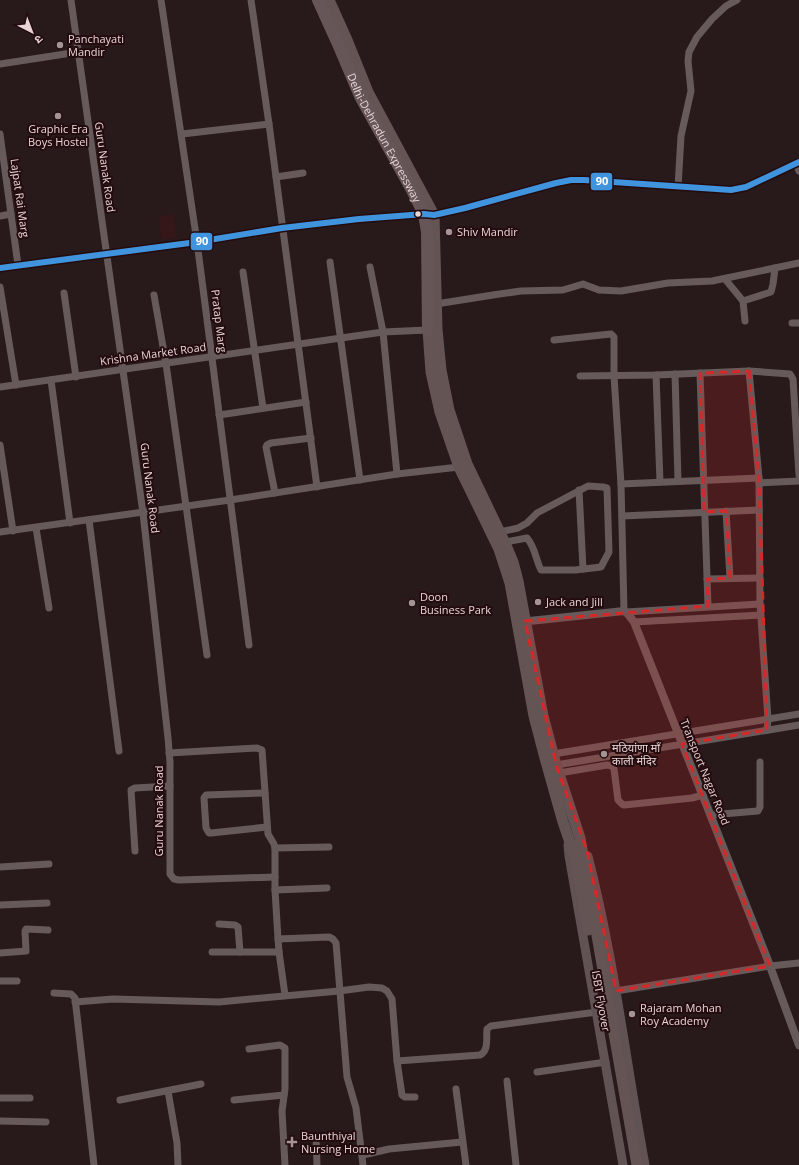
<svg xmlns="http://www.w3.org/2000/svg" width="799" height="1165" font-family="'Open Sans','Noto Sans Devanagari',sans-serif">
  <style>
    .built { fill: #35171a }
    .lines { fill: none; stroke-linecap: round; stroke-linejoin: round }
    .minor { stroke: #675a5b; stroke-width: 7 }
    .tertiary { stroke: #675a5b; stroke-width: 8 }
    .secondary { stroke: #615253; stroke-width: 9 }
    .trunk { stroke: #645454; stroke-width: 11 }
    .motorway { stroke: #675657; stroke-width: 12 }
    .bus-1-casing { stroke: #240b0e; stroke-width: 9 }
    .bus-1 { stroke: #4094de; stroke-width: 6 }
    .marked { fill: #d62828; fill-opacity: 0.2; stroke: #d62828; stroke-width: 3; stroke-dasharray: 8 5; stroke-linejoin: round }
    .poi-dot { fill: #a59495; stroke: #240b0e; stroke-width: 1.5 }
    .bus-dot { fill: #e9d5d6; stroke: #240b0e; stroke-width: 1.5 }
    .labels { text-anchor: middle; stroke-width: 4; stroke-linejoin: round; paint-order: stroke }
    .poi-label { font-size: 11px; fill: #e9d5d6; stroke: #240b0e; text-anchor: start }
    .street-label { font-size: 11px; fill: #e9d5d6; stroke: #240b0e }
    .line-badge { stroke: #240b0e; stroke-width: 1.5 }
    .badge-label { font-size: 11px; text-anchor: middle; font-weight: bold; fill: #fff }
  </style>
  <rect width="100%" height="100%" fill="#281a1b"/>
  <polygon class="built" points="174,214 176,238 161,240 159,217"/>
  <g class="lines">
    <g class="minor">
      <polyline points="71,0 143,513 168,738 170,762 170,874 174,879 179,880 275,877"/>
      <polyline points="161,0 197,242 249,645"/>
      <polyline points="251,0 269,124 317,487"/>
      <polyline points="0,64 78,52"/>
      <polyline points="0,134 18,265"/>
      <polyline points="182,134 269,124"/>
      <polyline points="796,163 799,171"/>
      <polyline points="276,177 303,173"/>
      <polyline points="678,187 681,136 691,91 688,61 689,52 697,37 712,19 726,6 737,0"/>
      <polyline points="0,216 11,214"/>
      <polyline points="330,262 360,480"/>
      <polyline points="370,267 383,332 397,474"/>
      <polyline points="0,268 197,242 282,228 359,219 424,214 434,215 465,208 556,183 571,180 584,180 731,190 746,187 799,162"/>
      <polyline points="243,272 263,408"/>
      <polyline points="725,279 743,301 771,292 773,284 775,268"/>
      <polyline points="0,287 16,385"/>
      <polyline points="64,293 76,377"/>
      <polyline points="154,295 166,364 207,655"/>
      <polyline points="743,301 745,321"/>
      <polyline points="436,304 493,295 521,291 563,290 583,284 599,290 621,291 668,283 712,281 799,263"/>
      <polyline points="792,323 799,323"/>
      <polyline points="554,340 611,334 614,337 614,376 621,484 624,611"/>
      <polyline points="749,371 759,478 760,604 768,719 767,730"/>
      <polyline points="700,373 708,606"/>
      <polyline points="675,374 678,481"/>
      <polyline points="656,375 660,482"/>
      <polyline points="580,376 656,375 749,371 790,374 793,379 799,475"/>
      <polyline points="51,380 70,523"/>
      <polyline points="0,387 383,332 428,330"/>
      <polyline points="219,415 306,402"/>
      <polyline points="0,445 13,531"/>
      <polyline points="759,483 799,481"/>
      <polyline points="621,484 759,478"/>
      <polyline points="579,490 583,569"/>
      <polyline points="275,493 266,447 267,445 271,443 311,438"/>
      <polyline points="726,511 730,578"/>
      <polyline points="622,516 759,510"/>
      <polyline points="89,520 119,751"/>
      <polyline points="36,528 49,608"/>
      <polyline points="0,532 230,500 397,474 459,467"/>
      <path d="M500 532 518 528 527 523 537 513 588 486 603 487 607 488 609 552 601 567 575 570H541C535 558 536 549 527 538L505 542"/>
      <polyline points="707,579 760,578"/>
      <polyline points="626,612 760,604"/>
      <polyline points="634,622 761,615"/>
      <polyline points="169,753 257,748 262,750 268,834 274,844 275,848 275,890 278,939 329,937 333,939 336,943 347,1077 356,1108 363,1165"/>
      <polyline points="553,754 799,714"/>
      <polyline points="556,765 799,725"/>
      <polyline points="559,773 607,765 612,766 614,769 618,800 622,804 624,805 692,798 703,795"/>
      <polyline points="265,793 206,795 204,798 206,828 209,833 211,833 267,827"/>
      <polyline points="710,815 758,811 760,807 760,762"/>
      <polyline points="275,848 329,847"/>
      <polyline points="135,851 131,790 135,788 170,786"/>
      <polyline points="0,867 49,864"/>
      <polyline points="275,890 327,888"/>
      <polyline points="0,905 47,903"/>
      <polyline points="219,924 235,925 238,927 240,952"/>
      <polyline points="278,939 279,952 285,995"/>
      <polyline points="212,952 279,952"/>
      <polyline points="0,953 26,951 25,931 26,929 48,930"/>
      <polyline points="0,981 17,981"/>
      <polyline points="616,991 770,966 799,963"/>
      <polyline points="54,993 71,994 75,998 94,1165"/>
      <polyline points="75,1002 113,999 219,1002 339,991 369,987 382,988 387,991 392,999 397,1061"/>
      <polyline points="249,1049 280,1045 285,1048 285,1089 282,1111 285,1165"/>
      <polyline points="537,1072 606,1062"/>
      <polyline points="507,1081 516,1165"/>
      <polyline points="456,1089 466,1165"/>
      <polyline points="168,1091 177,1143 178,1165"/>
      <path d="M415 1097H405L402 1095 397 1061 480 1055C489 1051 486 1038 487 1029L491 1026 597 1012"/>
      <polyline points="0,1098 30,1098"/>
      <polyline points="120,1100 201,1084"/>
      <polyline points="234,1100 284,1095"/>
      <polyline points="0,1121 46,1122"/>
      <polyline points="316,1136 317,1165"/>
      <polyline points="363,1155 389,1149 462,1142"/>
    </g>
    <polyline class="tertiary" points="520,622 624,611 628,614 634,622 767,958 799,1045"/>
    <g class="secondary">
      <polyline points="568,845 569,856 623,1165"/>
      <path d="M588 856C614 957 626 1062 645 1165"/>
    </g>
    <g class="trunk">
      <polyline points="329,0 347,40 368,92 434,215 437,329 441,370 449,410 467,464 506,545 513,562 518,581 543,716 556,765 580,838 637,1165"/>
      <polyline points="428,330 431,372 440,412 459,467 499,549 510,583 534,716 545,758 563,822 575,857 588,930"/>
    </g>
    <path class="motorway" id="s1" d="M318 0 338 44 360 96 412 190 424 214 427 232 428 330"/>
    <g class="bus-1-casing">
      <polyline id="bus-1" points="0,268 197,242 282,228 359,219 424,214 434,215 465,208 556,183 571,180 584,180 731,190 746,187 799,162"/>
    </g>
    <use href="#bus-1" class="bus-1"/>
  </g>
  <path class="marked" d="M749 371 759 478 767 730 682 744 770 966 616 991 587 851 556 765 525 621 708 606 707 579 730 578 726 511 704 512 700 373Z"/>
  <g class="poi-dot">
    <circle cx="60" cy="45" r="4"/>
    <circle cx="58" cy="116" r="4"/>
    <circle cx="449" cy="232" r="4"/>
    <circle cx="538" cy="602" r="4"/>
    <circle cx="412" cy="603" r="4"/>
    <circle cx="604" cy="754" r="4"/>
    <circle cx="632" cy="1014" r="4"/>
    <path d="M290 1136h4v4h4v4h-4v4h-4v-4h-4v-4h4z"/>
  </g>
  <circle class="bus-dot" cx="418" cy="214" r="3.5"/>
  <g class="labels">
    <g class="poi-label">
      <text x="68" y="43">Panchayati<tspan x="68" dy="13">Mandir</tspan></text>
      <text x="58" y="133" text-anchor="middle">Graphic Era<tspan x="58" dy="13">Boys Hostel</tspan></text>
      <text x="457" y="236">Shiv Mandir</text>
      <text x="420" y="601">Doon<tspan x="420" dy="13">Business Park</tspan></text>
      <text x="546" y="606">Jack and Jill</text>
      <text x="612" y="752">मठियांणा माँ<tspan x="612" dy="13">काली मंदिर</tspan></text>
      <text x="640" y="1012">Rajaram Mohan<tspan x="640" dy="13">Roy Academy</tspan></text>
      <text x="301" y="1140">Baunthiyal<tspan x="301" dy="13">Nursing Home</tspan></text>
    </g>
    <g class="street-label">
      <text dy="4" stroke="none"><textPath href="#s1" startOffset="153">Delhi-Dehradun Expressway</textPath></text>
      <text transform="translate(105 167) rotate(82)" y="4">Guru Nanak Road</text>
      <text transform="translate(20 198) rotate(82)" y="4">Lajpat Rai Marg</text>
      <text transform="translate(219 321) rotate(83)" y="4">Pratap Marg</text>
      <text transform="translate(153 354) rotate(-8)" y="4">Krishna Market Road</text>
      <text transform="translate(150 488) rotate(83)" y="4">Guru Nanak Road</text>
      <text transform="translate(705 772) rotate(68)" y="4">Transport Nagar Road</text>
      <text transform="translate(159 811) rotate(-90)" y="4">Guru Nanak Road</text>
      <text transform="translate(601 1001) rotate(80)" y="4">ISBT Flyover</text>
    </g>
  </g>
  <g class="line-badge">
    <rect x="590" y="172" width="23" height="19" rx="4" fill="#4094de"/>
    <rect x="190" y="232" width="23" height="19" rx="4" fill="#4094de"/>
  </g>
  <g class="badge-label">
    <text x="602" y="185">90</text>
    <text x="202" y="245">90</text>
  </g>
  <g transform="translate(32 32) rotate(138)" stroke="#240b0e" stroke-width="3" paint-order="stroke">
  <path d="M0-3L7 15L0 10L-7 15Z" fill="#e9d5d6"/>
  <text y="-6" font-size="11" font-weight="bold" text-anchor="middle" fill="#e9d5d6">उ</text>
  </g>
</svg>
